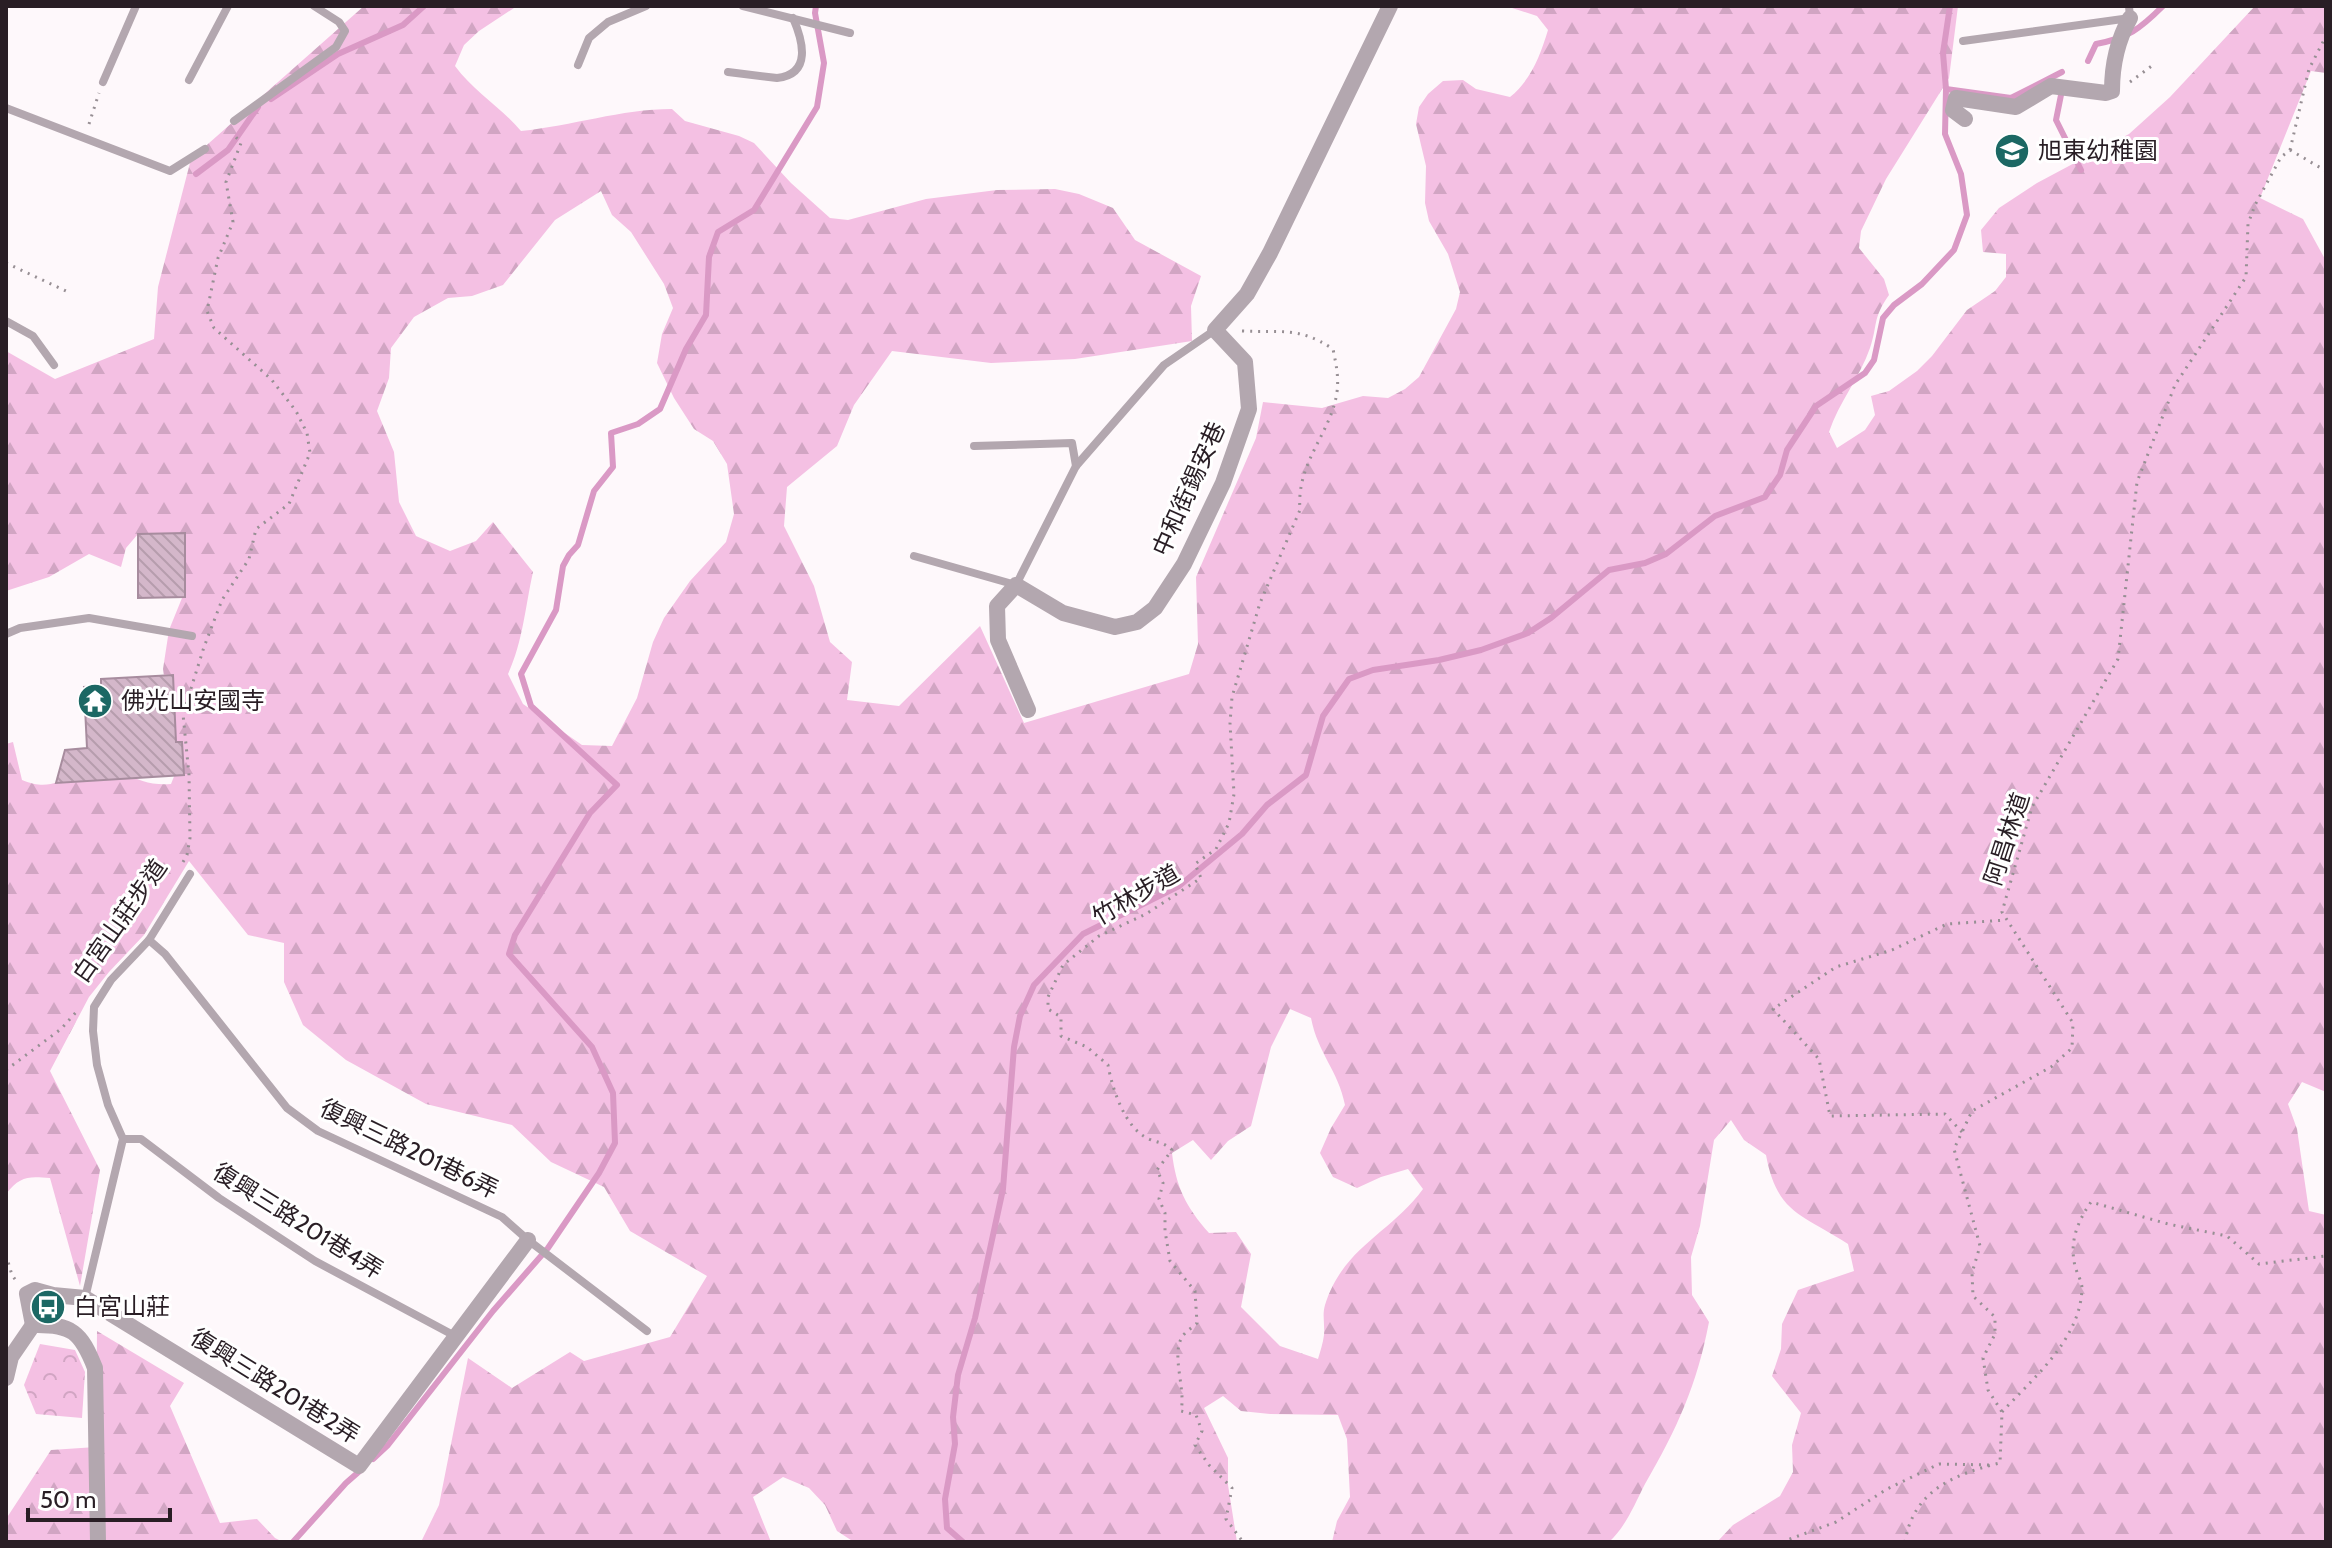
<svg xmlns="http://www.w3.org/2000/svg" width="2332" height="1548" font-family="Cabin,'Noto Sans TC',sans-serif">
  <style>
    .forest { fill: url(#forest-firs); fill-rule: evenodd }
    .park { fill: url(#park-crowns) }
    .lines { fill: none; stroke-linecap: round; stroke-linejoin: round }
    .stream { stroke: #da99c5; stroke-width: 6 }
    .building { fill: url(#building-back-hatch); stroke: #a78c9e; stroke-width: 2 }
    .path { stroke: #978f94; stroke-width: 3; stroke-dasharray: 2 6; stroke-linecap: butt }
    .service { stroke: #b3a7af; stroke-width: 8 }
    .minor { stroke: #b3a7af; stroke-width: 16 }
    .labels { text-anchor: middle; stroke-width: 6; stroke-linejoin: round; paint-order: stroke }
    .poi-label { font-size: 24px; fill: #291e25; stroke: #fff; text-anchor: start }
    .street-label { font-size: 24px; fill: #291e25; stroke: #fff }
  </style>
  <defs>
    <pattern id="forest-firs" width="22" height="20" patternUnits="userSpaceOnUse" patternTransform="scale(2)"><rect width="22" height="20" fill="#f4c0e3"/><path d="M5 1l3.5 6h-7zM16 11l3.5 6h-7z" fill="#d1a5c3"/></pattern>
    <pattern id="park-crowns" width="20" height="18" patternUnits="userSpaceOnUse" patternTransform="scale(2)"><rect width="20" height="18" fill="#f4c0e3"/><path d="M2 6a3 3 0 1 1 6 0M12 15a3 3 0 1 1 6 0" fill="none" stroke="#d1a5c3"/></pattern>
    <pattern id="building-back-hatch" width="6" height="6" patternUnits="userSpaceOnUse" patternTransform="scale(2)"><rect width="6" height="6" fill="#d4b7ca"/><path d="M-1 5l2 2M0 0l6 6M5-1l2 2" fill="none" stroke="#b69dad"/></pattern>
  </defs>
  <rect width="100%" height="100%" fill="#fef8fb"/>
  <g class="forest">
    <path d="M364 6H517L479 31 464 45 455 66C474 92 501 107 521 131 572 126 621 109 672 109L685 121 739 136 754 143 791 183 830 218 848 220 926 199 997 190 1055 189 1079 194 1113 208 1135 240 1201 276 1191 306 1192 341 1075 359 991 363 892 351 854 405 837 446 787 487 784 526 814 586 830 642 852 662 847 700 899 706 980 626 1024 723 1189 674 1198 644 1196 577 1256 438 1263 402 1322 408 1363 396 1388 398 1405 389 1419 377 1456 309 1460 292 1448 254 1429 221 1425 203 1426 166 1416 124 1419 107 1428 94 1443 81 1463 80 1476 89 1510 97C1531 80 1540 56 1548 30L1537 16 1506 6H1958L1949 78 1886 179 1861 231 1859 248 1884 279 1889 295C1872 319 1878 325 1870 348 1860 377 1839 402 1829 432L1837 448 1865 430 1875 415 1871 396 1889 391 1917 371 1932 356 1967 310 1995 291 2006 277V254L1983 252 1981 230 1999 208 2037 183 2129 134 2170 97 2255 6H2326V73L2311 71 2260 198 2303 219 2326 261V1092L2302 1082 2288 1104 2297 1129 2309 1211 2326 1215V1542H1717L1733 1525 1780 1496 1793 1472 1792 1445 1801 1413 1772 1376 1781 1349 1782 1324 1798 1290 1854 1271 1848 1244C1802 1214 1777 1214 1766 1155L1744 1140 1731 1120 1714 1140 1700 1226 1691 1257 1692 1295 1709 1322C1697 1385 1677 1429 1645 1484 1634 1505 1627 1525 1609 1542H1332L1337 1521 1350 1497 1347 1439 1338 1415 1270 1414 1241 1411 1223 1396 1204 1408 1228 1458V1485L1237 1542H854L837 1531 825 1505 809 1488 783 1477 753 1497 771 1542H421L439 1505 468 1358 512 1388 570 1352 584 1361 670 1337 707 1276 630 1231 604 1187 551 1162 512 1125 426 1104 346 1060 303 1025 284 982V943L248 935 189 861 144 935 109 972 89 997 50 1071 100 1170 80 1286 50 1178C28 1176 20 1176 6 1194V744L13 742 22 780C47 790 54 782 78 776 92 773 108 772 122 770 139 782 151 785 171 784L177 769 163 669 169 630 182 598 185 579 183 562 158 535 138 534 126 548 121 567 89 554 49 577 6 591V351L55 379 154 339 158 287 191 159ZM601 191 612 215 631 232 664 284 673 308 662 334 657 363 674 398 694 429 713 441 727 464 734 514 726 542 690 581 664 618 653 642 637 698 612 746 582 745 523 704 508 674C523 641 525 608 533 572L493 522 476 541 450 551 416 536 399 502 394 452 377 411 389 378 391 348 414 317 448 298 472 296 503 285 555 220ZM1290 1009 1311 1018C1318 1054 1338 1070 1345 1105L1331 1128 1320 1153 1333 1177 1357 1188 1381 1177 1408 1169 1423 1189C1391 1233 1343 1247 1325 1305 1322 1315 1325 1325 1324 1335 1323 1343 1320 1352 1318 1359L1280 1346 1241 1307 1251 1254 1236 1232 1209 1233C1186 1207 1176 1187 1172 1153L1193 1140 1211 1160 1228 1141 1251 1126 1271 1047Z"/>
    <polygon points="97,1331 184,1383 170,1406 220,1523 257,1519 275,1538 283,1542 6,1542 6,1519 51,1450 96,1447"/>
  </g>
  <polygon class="park" points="40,1344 75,1350 85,1372 82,1418 36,1414 24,1385"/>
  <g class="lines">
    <g class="stream">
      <path d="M2088 61 2096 44C2128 38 2140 29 2163 6"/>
      <polyline points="1946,89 2011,98 2062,72"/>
      <polyline points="2062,90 2056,120 2081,170"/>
      <polyline points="271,99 338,54 403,25 424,6"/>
      <polyline points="196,174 228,150 258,107"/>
      <polyline points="373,1459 388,1445 493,1311 548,1248 599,1173 615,1143 613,1093 592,1047 509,954 515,935 590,813 617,785 531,706 521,674 556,610 563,566 569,555 578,545 594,491 613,467 611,433 638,424 660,409 686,349 706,315 709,257 718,232 754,210 817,107 824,63 815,13 816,6"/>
      <polyline points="293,1542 346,1483 362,1469"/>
      <polyline points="963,1542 947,1528 945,1499 955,1444 953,1417 958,1375 975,1318 1003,1189 1014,1047 1020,1016 1034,985 1083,934 1179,886 1242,834 1267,805 1306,775 1323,716 1349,679 1373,670 1439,660 1481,650 1528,633 1551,618 1609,570 1645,563 1666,554 1715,516 1765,497 1780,475 1787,450 1816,406 1865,373 1874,360 1883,318 1894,305 1922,284 1954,250 1967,215 1961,174 1945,134 1946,89 1943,53 1950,6"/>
    </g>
  </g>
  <g class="building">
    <polygon points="185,533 185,597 138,598 138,534"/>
    <polygon points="173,675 176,742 182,742 184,775 56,783 65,750 87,748 84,687 101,686 101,679"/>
  </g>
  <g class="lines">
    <g class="path">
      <polyline points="2130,82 2153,65"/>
      <polyline points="89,124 99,93"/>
      <polyline points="2290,150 2309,69 2326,36"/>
      <polyline points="2290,150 2326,171"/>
      <polyline points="6,263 66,291"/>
      <path d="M1242 331C1281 333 1298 326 1333 349 1336 364 1339 377 1337 392 1331 434 1296 462 1300 510L1260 603 1232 697 1230 723 1234 794 1229 823 1216 849 1195 864 1201 878 1146 914 1099 936 1063 965 1048 997V1009L1061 1017V1036L1087 1047 1108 1065C1112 1088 1125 1129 1149 1139 1158 1143 1164 1142 1172 1150L1157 1170 1163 1183 1159 1199 1165 1213V1231L1170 1261 1195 1291 1197 1323C1193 1327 1185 1332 1182 1337 1171 1356 1186 1388 1181 1411L1196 1415 1202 1431 1195 1445 1209 1465 1232 1488 1226 1519 1243 1542"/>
      <polyline points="183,862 187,855 190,838 189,775 183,714 204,647 222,600 249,559 256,529 289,504 310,453 307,433 296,411 271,379 214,328 207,311 218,258 233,222 226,182 241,143 234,135"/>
      <polyline points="6,1070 61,1029 79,1009"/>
      <polyline points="1962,1132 1945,1114 1830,1116 1819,1059 1773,1009 1836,967 1892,950 1947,924 2006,920"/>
      <polyline points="6,1255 12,1275 17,1282"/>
      <path d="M2002 1412C2033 1378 2080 1340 2082 1289 2082 1281 2077 1274 2075 1266 2069 1241 2078 1221 2091 1202L2168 1224 2227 1236 2259 1264 2326 1256"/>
      <polyline points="1782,1542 1836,1522 1887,1489 1939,1464 1993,1465"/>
      <path d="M1905 1542C1913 1491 1954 1474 2000 1463L2002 1412 1988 1390 1983 1358 1995 1334V1317L1973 1296 1972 1273 1980 1246 1954 1149 1972 1111 2051 1067 2072 1048 2073 1023 2002 912 2032 807 2118 659 2137 482 2175 385 2246 277 2248 224 2255 205 2281 157 2290 150"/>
    </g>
    <g class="service">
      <polyline points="743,6 850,33"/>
      <polyline points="1963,41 2130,18 2129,6"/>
      <polyline points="578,65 589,38 608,22 646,6"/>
      <path d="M728 72 777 78C812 74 803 41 793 18"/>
      <polyline points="189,80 228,6"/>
      <polyline points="103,82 136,6"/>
      <polyline points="6,108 170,171 205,149"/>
      <polyline points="234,121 336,47 345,31 339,22 314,6"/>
      <polyline points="6,321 33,336 54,365"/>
      <polyline points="974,446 1072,443 1076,466"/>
      <polyline points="914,556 1016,585 1076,466 1164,365 1215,330"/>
      <polyline points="6,634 20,628 89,618 192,636"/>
      <polyline points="149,940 165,954 287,1108 318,1131 502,1217 528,1240 647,1331"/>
      <polyline points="123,1139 141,1139 219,1198 315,1261 455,1336"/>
      <polyline points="85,1298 123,1139 108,1105 97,1065 93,1031 94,1007 111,980 149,940 190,874"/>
    </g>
    <g class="minor">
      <path d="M1965 119 1953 110 1956 98 2016 107 2051 86 2106 93 2112 91C2112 64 2117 41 2130 18"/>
      <polyline points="1028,710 998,640 997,606 1016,585 1063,613 1115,627 1137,622 1155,608 1184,564 1223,483 1249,409 1245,362 1215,330 1247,294 1270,253 1390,6"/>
      <polyline points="33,1325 27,1294 35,1290 53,1295 85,1298 359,1466 528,1240"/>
      <path d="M6 1378 11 1357 33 1325C72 1324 81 1332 95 1368L98 1542"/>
    </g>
  </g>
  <defs>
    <g id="school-disc" transform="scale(1.8)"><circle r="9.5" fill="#1c6864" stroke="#fff"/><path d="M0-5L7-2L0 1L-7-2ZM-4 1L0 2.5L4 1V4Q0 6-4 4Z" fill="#fff"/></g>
    <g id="temple-disc" transform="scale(1.8)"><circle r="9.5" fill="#1c6864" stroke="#fff"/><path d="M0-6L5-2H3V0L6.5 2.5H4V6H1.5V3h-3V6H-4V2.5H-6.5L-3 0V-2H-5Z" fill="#fff"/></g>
    <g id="bus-disc" transform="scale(1.8)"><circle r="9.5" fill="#1c6864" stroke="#fff"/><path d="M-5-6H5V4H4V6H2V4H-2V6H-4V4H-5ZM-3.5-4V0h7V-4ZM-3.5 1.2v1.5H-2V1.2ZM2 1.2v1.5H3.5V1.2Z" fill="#fff"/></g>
  </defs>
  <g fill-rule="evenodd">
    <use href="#school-disc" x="2012" y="151"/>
    <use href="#temple-disc" x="95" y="701"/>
    <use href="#bus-disc" x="48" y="1307"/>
  </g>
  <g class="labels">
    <g class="poi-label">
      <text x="2038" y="159">旭東幼稚園</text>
      <text x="121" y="709">佛光山安國寺</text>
      <text x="74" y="1315">白宮山莊</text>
    </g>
    <g class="street-label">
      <text transform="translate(1189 489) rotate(-66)" y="8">中和街錫安巷</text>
      <text transform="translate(2007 839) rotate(-72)" y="8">阿昌林道</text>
      <text transform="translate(1136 895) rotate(-30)" y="8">竹林步道</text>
      <text transform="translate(120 921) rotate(-55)" y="8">白宮山莊步道</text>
      <text transform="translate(409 1149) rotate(26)" y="8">復興三路201巷6弄</text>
      <text transform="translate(298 1221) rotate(32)" y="8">復興三路201巷4弄</text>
      <text transform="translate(275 1386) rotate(32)" y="8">復興三路201巷2弄</text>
    </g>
  </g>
  <rect width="2332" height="1548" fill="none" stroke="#291e25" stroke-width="16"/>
  <path d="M28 1508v12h142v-12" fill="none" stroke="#291e25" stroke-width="4"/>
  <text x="40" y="1508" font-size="24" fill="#291e25" stroke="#ffffff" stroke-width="6" paint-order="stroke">50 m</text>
</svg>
